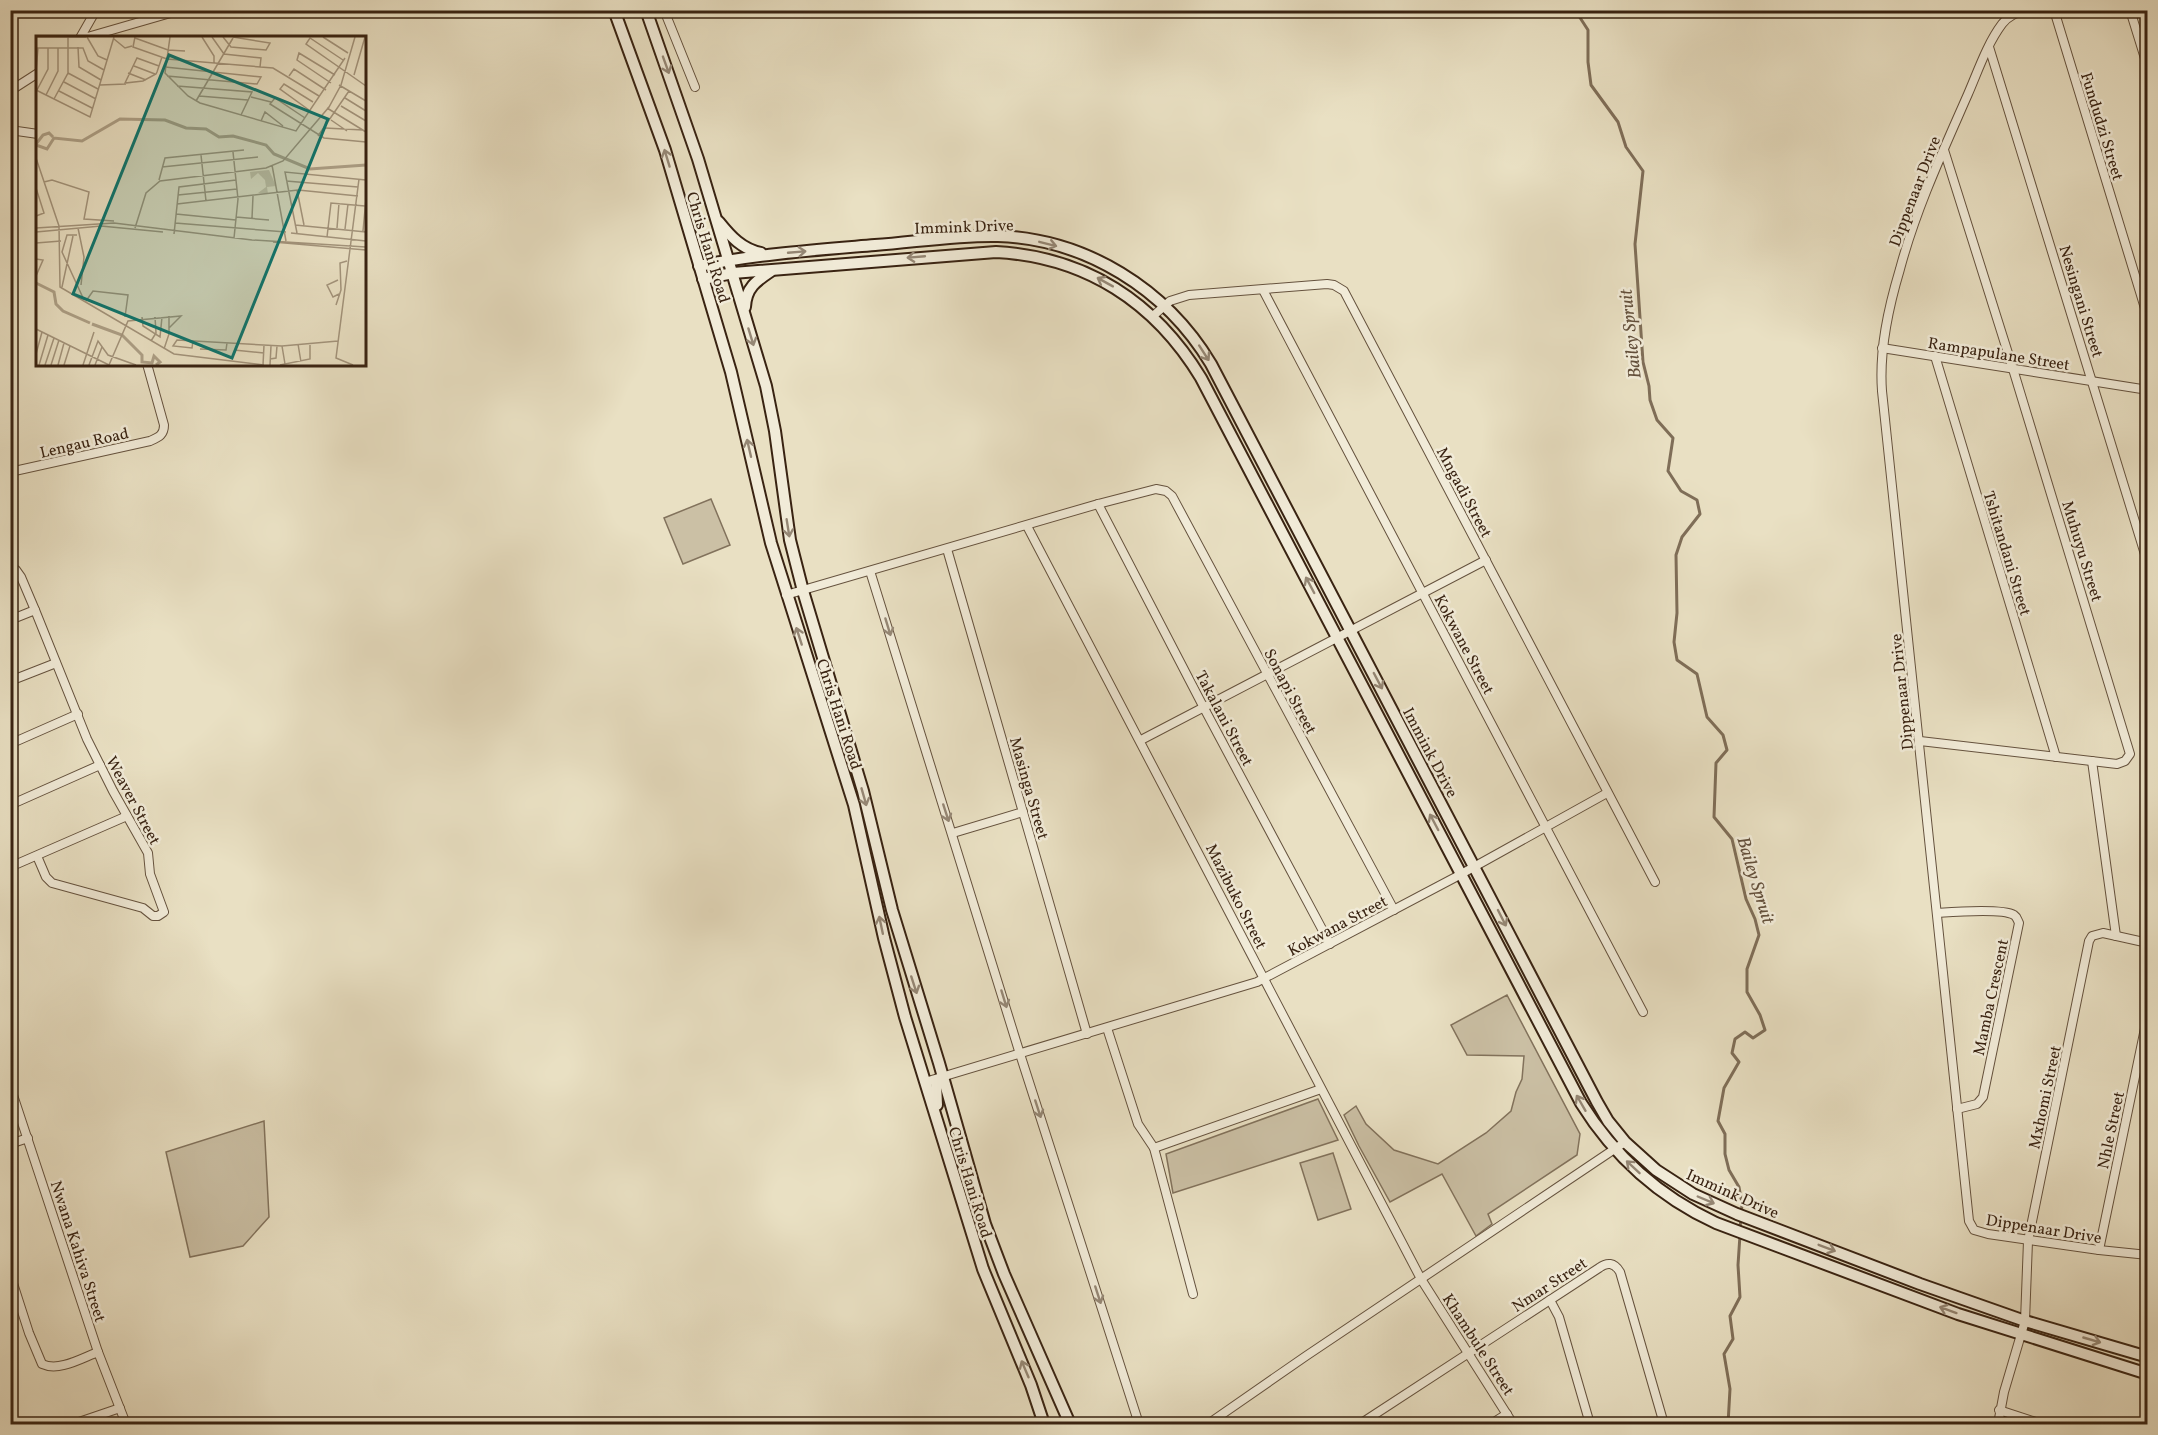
<svg xmlns="http://www.w3.org/2000/svg" width="2158" height="1435" font-family="Vollkorn,serif">
  <style>
    .green { fill: #cbc0a5; stroke: #82725c; stroke-width: 1.5 }
    .lines { fill: none; stroke-linecap: round; stroke-linejoin: round }
    .stream { stroke: #7f6e58; stroke-width: 3 }
    .minor-casing { stroke: #65523e; stroke-width: 10 }
    .secondary-casing { stroke: #392312; stroke-width: 14 }
    .minor { stroke: #f1ebd8; stroke-width: 8 }
    .secondary { stroke: #f1ebd8; stroke-width: 10 }
    .oneway { stroke: #958775 }
    .labels { text-anchor: middle; stroke-width: 5; stroke-linejoin: round; paint-order: stroke }
    .street-label { font-size: 16px; fill: #392312; stroke: #f1ebd8 }
    .water-label { font-size: 18px; font-style: italic; fill: #624f3b; stroke: #f1ebd8 }
    .inset-river { fill: none; stroke: #ada087; stroke-width: 3 }
    .inset-road { fill: none; stroke: #a3947c; stroke-width: 1.5 }
    .view { fill: #0f766e; fill-opacity: 0.15; stroke: #0f766e; stroke-width: 3 }
    .inset-edge { fill: none; stroke: #392312; stroke-width: 3 }
  </style>
  <rect width="100%" height="100%" fill="#e9e0c3"/>
  <filter id="stains"><feTurbulence type="fractalNoise" baseFrequency=".00333" numOctaves="4"/><feColorMatrix values="0 0 0 0 .2 0 0 0 0 .09 0 0 0 0 .02 0 0 0 .5 -.17"/></filter>
  <radialGradient id="worn" r=".72"><stop offset=".6" stop-color="#630" stop-opacity="0"/><stop offset="1" stop-color="#630" stop-opacity=".3"/></radialGradient>
  <g class="green">
    <polygon points="711,499 730,545 683,564 664,518"/>
    <polygon points="1507,995 1580,1134 1577,1155 1488,1214 1492,1224 1476,1236 1442,1174 1390,1202 1359,1146 1344,1115 1356,1106 1366,1124 1394,1150 1438,1164 1486,1133 1511,1111 1516,1092 1522,1079 1524,1056 1467,1055 1451,1025"/>
    <polygon points="1318,1099 1338,1140 1173,1193 1166,1154"/>
    <polygon points="264,1121 269,1217 243,1246 190,1257 166,1152"/>
    <polygon points="1333,1153 1351,1209 1318,1220 1300,1163"/>
  </g>
  <g class="lines">
    <g class="stream">
      <polyline points="1575,10 1588,30 1588,62 1591,85 1618,122 1626,147 1643,171 1635,244 1643,362 1649,386 1650,400 1657,420 1673,438 1668,471 1681,491 1697,500 1700,514 1682,537 1676,555 1677,613 1674,642 1677,660 1697,674 1707,717 1723,735 1727,750 1716,763 1714,817 1732,839 1746,899 1755,919 1759,935 1747,969 1747,992 1760,1015 1765,1030 1753,1038 1745,1032 1735,1039 1732,1053 1739,1062 1724,1088 1718,1121 1725,1134 1725,1154 1729,1170 1739,1187 1742,1204 1740,1229"/>
      <polyline points="1728,1424 1730,1389 1724,1354 1733,1339 1730,1316 1740,1297 1738,1265 1740,1235"/>
    </g>
    <g class="minor-casing">
      <g id="minor">
        <polyline points="664,10 695,87"/>
        <path d="M2026 10C2016 13 2008 16 2002 24 1987 44 1978 71 1968 94 1943 151 1916 209 1900 269 1888 309 1879 350 1882 391L1969 1221 1974 1230 1988 1234 2099 1250 2148 1255"/>
        <polyline points="2054,10 2148,318"/>
        <polyline points="2130,10 2148,68"/>
        <polyline points="80,38 96,10"/>
        <polyline points="84,38 181,10"/>
        <polyline points="1989,47 2148,564"/>
        <polyline points="10,91 38,73"/>
        <polyline points="10,130 38,134"/>
        <polyline points="1263,290 1643,1012"/>
        <polyline points="1153,316 1170,301 1189,295 1327,284 1334,285 1344,291 1655,882"/>
        <polyline points="1882,348 2148,390"/>
        <polyline points="1935,356 2056,757"/>
        <path d="M10 472 150 441C159 437 164 435 164 425L147 364"/>
        <polyline points="1098,504 1204,708 1330,944"/>
        <polyline points="1027,526 1421,1279 1513,1424"/>
        <polyline points="947,549 1087,1034"/>
        <polyline points="10,566 16,570 21,577 35,610 87,739 113,791 148,853 150,874 164,912 158,916 153,916 143,908 52,883 46,877 37,856"/>
        <polyline points="870,571 1020,1054 1139,1424"/>
        <polyline points="786,595 1098,504 1156,489 1166,491 1172,496 1394,910"/>
        <polyline points="10,620 35,610"/>
        <polyline points="10,681 56,663"/>
        <polyline points="1141,740 1486,560"/>
        <polyline points="1920,741 2117,764 2125,761 2130,754 2013,369 1944,150"/>
        <polyline points="10,744 78,714"/>
        <polyline points="2092,761 2116,936"/>
        <polyline points="10,805 100,765"/>
        <polyline points="953,833 1023,812"/>
        <polyline points="10,867 127,816"/>
        <path d="M1937 913C1952 912 2002 908 2014 915 2017 917 2017 919 2019 923L1983 1097 1977 1104 1957 1109"/>
        <polyline points="1107,1028 1138,1124 1154,1148 1193,1294"/>
        <polyline points="925,1082 1257,982 1454,878 1607,793"/>
        <polyline points="10,1086 98,1352 126,1424"/>
        <polyline points="10,1144 28,1138"/>
        <polyline points="1154,1148 1321,1089"/>
        <polyline points="2099,1250 2148,1014"/>
        <path d="M10 1274 29 1333 42 1364C59 1372 82 1358 98 1352"/>
        <polyline points="1550,1300 1559,1317 1590,1424"/>
        <polyline points="1999,1410 2042,1424"/>
        <polyline points="73,1424 120,1408"/>
        <polyline points="1208,1424 1306,1356 1625,1142"/>
        <path d="M1360 1424 1599 1268C1607 1262 1614 1262 1620 1272L1664 1424"/>
        <polyline points="1491,1424 1507,1414"/>
        <polyline points="1998,1424 2004,1392 2025,1321 2028,1241 2089,941 2092,936 2103,933 2148,943"/>
      </g>
    </g>
    <g class="secondary-casing">
      <g id="secondary">
        <polyline points="614,10 665,150 731,372 771,543 854,805 884,938 905,1017 983,1269 1031,1385 1044,1424"/>
        <polyline points="646,10 698,159 766,386 775,431 790,540 803,591 863,791 892,910 939,1063 985,1224 1004,1274 1070,1424"/>
        <path d="M719 222C731 237 742 249 761 253"/>
        <path d="M699 266C757 254 816 250 875 245 916 242 957 235 998 236 1086 239 1166 289 1211 364L1597 1102 1608 1121 1625 1142 1656 1170 1693 1194 1737 1214 1920 1284 2025 1321 2148 1357"/>
        <path d="M703 279 733 273 996 252C1086 257 1155 302 1201 378L1581 1103C1614 1156 1660 1197 1716 1223L1958 1314 2148 1374"/>
        <path d="M745 307C746 288 756 281 771 271"/>
        <polyline points="937,1105 936,1083 943,1076"/>
      </g>
    </g>
    <use href="#minor" class="minor"/>
    <use href="#secondary" class="secondary"/>
  </g>
  <defs><path id="oneway-shaft" d="M-6 0H5M1.5-3L5.5 0L1.5 3" fill="none" stroke-width="1.6" stroke-linecap="round" stroke-linejoin="round" transform="scale(1.5)"/></defs>
  <g class="oneway">
    <use href="#oneway-shaft" transform="translate(666 65) rotate(70)"/>
    <use href="#oneway-shaft" transform="translate(667 158) rotate(-107)"/>
    <use href="#oneway-shaft" transform="translate(1048 244) rotate(14)"/>
    <use href="#oneway-shaft" transform="translate(797 252) rotate(-5)"/>
    <use href="#oneway-shaft" transform="translate(916 257) rotate(175)"/>
    <use href="#oneway-shaft" transform="translate(1105 282) rotate(-151)"/>
    <use href="#oneway-shaft" transform="translate(751 337) rotate(73)"/>
    <use href="#oneway-shaft" transform="translate(1204 353) rotate(57)"/>
    <use href="#oneway-shaft" transform="translate(749 448) rotate(-103)"/>
    <use href="#oneway-shaft" transform="translate(788 528) rotate(81)"/>
    <use href="#oneway-shaft" transform="translate(1310 585) rotate(-118)"/>
    <use href="#oneway-shaft" transform="translate(888 627) rotate(73)"/>
    <use href="#oneway-shaft" transform="translate(799 636) rotate(-108)"/>
    <use href="#oneway-shaft" transform="translate(1378 681) rotate(62)"/>
    <use href="#oneway-shaft" transform="translate(864 797) rotate(74)"/>
    <use href="#oneway-shaft" transform="translate(946 813) rotate(72)"/>
    <use href="#oneway-shaft" transform="translate(1434 822) rotate(-118)"/>
    <use href="#oneway-shaft" transform="translate(1502 918) rotate(63)"/>
    <use href="#oneway-shaft" transform="translate(881 925) rotate(-102)"/>
    <use href="#oneway-shaft" transform="translate(914 985) rotate(72)"/>
    <use href="#oneway-shaft" transform="translate(1004 999) rotate(73)"/>
    <use href="#oneway-shaft" transform="translate(1581 1103) rotate(-120)"/>
    <use href="#oneway-shaft" transform="translate(1038 1109) rotate(72)"/>
    <use href="#oneway-shaft" transform="translate(1633 1167) rotate(-137)"/>
    <use href="#oneway-shaft" transform="translate(1706 1200) rotate(23)"/>
    <use href="#oneway-shaft" transform="translate(1827 1248) rotate(21)"/>
    <use href="#oneway-shaft" transform="translate(1098 1295) rotate(72)"/>
    <use href="#oneway-shaft" transform="translate(1948 1310) rotate(-160)"/>
    <use href="#oneway-shaft" transform="translate(2092 1340) rotate(16)"/>
    <use href="#oneway-shaft" transform="translate(1025 1369) rotate(-113)"/>
  </g>
  <g class="labels">
    <g class="street-label">
      <text transform="translate(2103 126) rotate(73)" y="6">Fundudzi Street</text>
      <text transform="translate(1914 191) rotate(-69)" y="6">Dippenaar Drive</text>
      <text transform="translate(964 226) rotate(-2)" y="6">Immink Drive</text>
      <text transform="translate(709 247) rotate(73)" y="6">Chris Hani Road</text>
      <text transform="translate(2082 301) rotate(73)" y="6">Nesingani Street</text>
      <text transform="translate(1999 353) rotate(9)" y="6">Rampapulane Street</text>
      <text transform="translate(84 442) rotate(-13)" y="6">Lengau Road</text>
      <text transform="translate(1465 492) rotate(62)" y="6">Mngadi Street</text>
      <text transform="translate(2083 551) rotate(73)" y="6">Muhuyu Street</text>
      <text transform="translate(2008 553) rotate(73)" y="6">Tshitandani Street</text>
      <text transform="translate(1465 644) rotate(62)" y="6">Kokwane Street</text>
      <text transform="translate(1291 691) rotate(62)" y="6">Sonapi Street</text>
      <text transform="translate(1901 692) rotate(-96)" y="6">Dippenaar Drive</text>
      <text transform="translate(840 714) rotate(72)" y="6">Chris Hani Road</text>
      <text transform="translate(1225 718) rotate(62)" y="6">Takalani Street</text>
      <text transform="translate(1431 752) rotate(62)" y="6">Immink Drive</text>
      <text transform="translate(1030 788) rotate(74)" y="6">Masinga Street</text>
      <text transform="translate(134 800) rotate(62)" y="6">Weaver Street</text>
      <text transform="translate(1237 896) rotate(63)" y="6">Mazibuko Street</text>
      <text transform="translate(1337 925) rotate(-28)" y="6">Kokwana Street</text>
      <text transform="translate(1990 997) rotate(-78)" y="6">Mamba Crescent</text>
      <text transform="translate(2044 1097) rotate(-78)" y="6">Mxhomi Street</text>
      <text transform="translate(2110 1130) rotate(-78)" y="6">Nhle Street</text>
      <text transform="translate(971 1182) rotate(73)" y="6">Chris Hani Road</text>
      <text transform="translate(1733 1193) rotate(24)" y="6">Immink Drive</text>
      <text transform="translate(2044 1228) rotate(9)" y="6">Dippenaar Drive</text>
      <text transform="translate(79 1251) rotate(72)" y="6">Nwana Kahiva Street</text>
      <text transform="translate(1549 1284) rotate(-33)" y="6">Nmar Street</text>
      <text transform="translate(1479 1344) rotate(57)" y="6">Khambule Street</text>
    </g>
    <g class="water-label">
      <text transform="translate(1630 334) rotate(-96)" y="6">Bailey Spruit</text>
      <text transform="translate(1756 880) rotate(73)" y="6">Bailey Spruit</text>
    </g>
  </g>
  <g transform="translate(36 36)">
    <rect width="330" height="330" fill="#e9e0c3"/>
    <path d="M233 134 240 150 231 151 232 158 222 157 230 151 229 144 222 137 215 143 214 136Z" fill="#cbc0a5"/>
    <path class="inset-river" d="M0 108 7 99 13 97 17 101M0 109 11 113 18 102 46 105 84 83 129 84 150 92 170 93 183 101 197 100 230 109 238 118 274 133 330 129M0 247 18 256 20 268 27 275 54 287M56 288 86 299 106 319V326L116 327 118 320 124 326 120 329"/>
    <path class="inset-road" d="M0 1H50M51 1 62 20 71 24M99 1 97 11 131 23 237 32 283 60M134 1 129 37 152 60 164 67 260 95 309 22M166 1 178 20V27M176 1 188 18 225 22 224 31M187 1 195 11 230 14 234 7 197 1M287 1 312 17M99 2 132 14 149 15M78 3 89 12 96 10M42 11 43 31 65 44M0 12H47L52 25 68 34M307 24 274 2 270 8 330 50M98 30 119 38M123 30 101 22 89 47 107 45 120 38 121 36 126 21M129 31 225 41 221 48 131 40M0 35 2 12M32 37 62 53M92 37 110 44M318 39 329 1M253 40 258 33 290 54M28 46 60 63M295 47 261 24 263 17 299 39M64 49 90 48M303 49 330 65M141 50 216 56 205 79M0 54 54 81 78 1M1 54 12 33V12M23 55 56 72M10 59 22 35V12M163 60 212 64M215 61 235 66M309 62 330 75M18 63 32 37V1M160 65 197 2M305 70 330 85M291 72 330 96M273 74 244 53 248 48 277 66M269 82 239 62 234 68 288 102 330 106M295 84 311 95M225 85 229 76 247 90M289 92 327 94M282 100 313 55M197 116 202 163 198 202M165 119 170 165M0 122 23 190 24 251 138 318 228 329M236 129 250 205M126 131 222 121M123 144 129 122 208 114M250 145 322 151M8 146 16 144 53 156 48 183 78 185M0 152 8 177 0 180M261 154 268 189M142 159 201 153M141 168 262 154 322 160M140 178 200 184M200 181 233 184M216 182 217 160M139 187 250 196M259 189 330 196M0 192 78 187 216 204 330 211M42 192 48 221 45 249M99 192 110 157 124 145 230 132 247 125 293 71 305 49 319 1M301 192 303 167M309 193 312 168M327 195 330 163M0 196 65 190 127 196M255 197 330 205M261 197 249 136 330 144M138 198 143 151 200 144M41 199H31L26 216 48 264M291 201 295 167 329 170M237 206 330 214M0 207 25 205M0 223 7 224 0 240M302 244 291 249 297 261 303 258M26 251 37 200M50 265 57 255 92 259 89 281M300 269 305 254 304 227 311 225M106 281 107 290 124 301 126 281M0 293 73 329M115 305 120 297 119 281M157 305 156 312 137 310 141 304 246 310 302 305M262 308 265 326M246 310 249 328M128 313 133 298V280M164 313 190 314 191 307M198 314 228 317M0 318 6 296M234 323 240 322 241 310M3 329 12 299M9 329 18 302M15 329 23 304M22 329 28 307M28 329 34 310M47 329 58 296M53 329 62 305 72 319 100 329M59 329 66 311M73 329 92 285 145 280 133 292M227 329 228 309M234 329 235 310M244 329 274 323V307M317 329 300 322 323 143"/>
    <path class="view" d="M133 19 292 83 196 322 37 258Z"/>
    <rect width="330" height="330" class="inset-edge"/>
  </g>
  <rect width="2158" height="1435" fill="none" stroke="#e9e0c3" stroke-width="36"/>
  <rect x="12" y="12" width="2134" height="1411" fill="none" stroke="#392312" stroke-width="3"/>
  <rect x="18" y="18" width="2122" height="1399" fill="none" stroke="#392312" stroke-width="1.5"/>
  <rect width="100%" height="100%" filter="url(#stains)"/>
  <rect width="100%" height="100%" fill="url(#worn)"/>
</svg>
